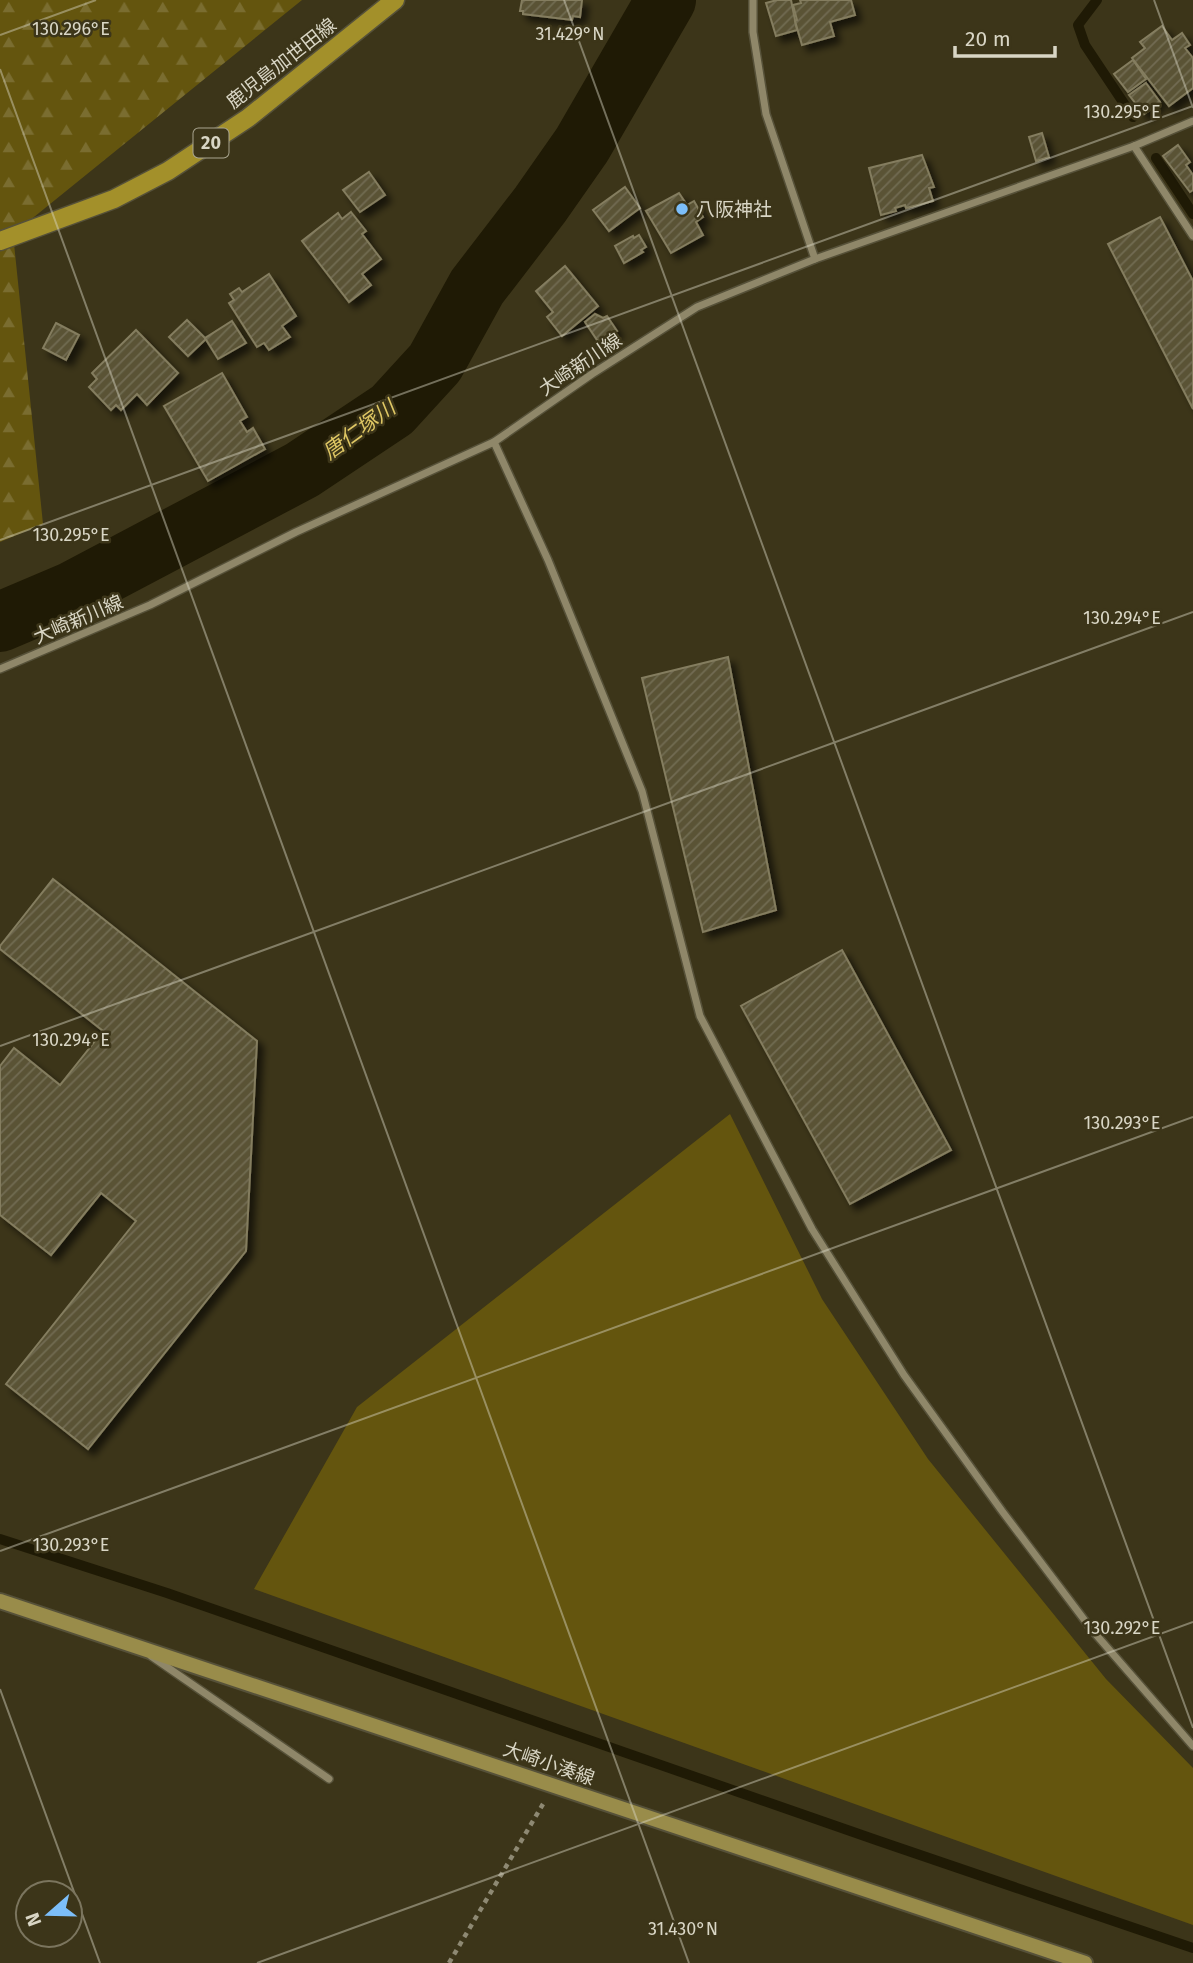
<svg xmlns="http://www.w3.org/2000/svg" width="1193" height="1963" font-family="'Fira Sans','Noto Sans JP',sans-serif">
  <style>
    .green { fill: #64550e }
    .forest { fill: url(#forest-firs) }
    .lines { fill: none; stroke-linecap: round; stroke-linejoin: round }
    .stream { stroke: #1f1a05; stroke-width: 10 }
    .river { stroke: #1f1a05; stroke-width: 60 }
    .building { fill: url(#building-hatch); stroke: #847d5f; stroke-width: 2; filter: url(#shadow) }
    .street-casing { stroke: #565139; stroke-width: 10 }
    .secondary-casing { stroke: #565139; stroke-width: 18 }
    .primary-casing { stroke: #565139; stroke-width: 21 }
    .path { stroke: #8e8973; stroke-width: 4.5; stroke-dasharray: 5 5; stroke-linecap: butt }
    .street { stroke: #8f8769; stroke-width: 7 }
    .secondary { stroke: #998c4a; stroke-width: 14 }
    .primary { stroke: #a3902a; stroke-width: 18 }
    .ticks { fill: none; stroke: #d9d6c5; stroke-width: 2; stroke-opacity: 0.45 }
    .poi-dot { fill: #7cbef9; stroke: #3c3519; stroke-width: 2.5 }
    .labels { text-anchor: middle; stroke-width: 5; stroke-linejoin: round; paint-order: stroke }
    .shield { fill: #3c3519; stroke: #aaa691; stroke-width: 2 }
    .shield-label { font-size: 18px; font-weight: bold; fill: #d9d6c5 }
    .street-label { font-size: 19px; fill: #d9d6c5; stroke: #3c3519 }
    .poi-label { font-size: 19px; fill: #d9d6c5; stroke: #3c3519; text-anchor: start }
    .water-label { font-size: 21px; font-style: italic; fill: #dfc764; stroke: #3c3519 }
    .ticks-label { font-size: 18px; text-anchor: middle; fill: #d9d6c5; stroke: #3c3519; stroke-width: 5; stroke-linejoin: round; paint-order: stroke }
  </style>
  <defs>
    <pattern id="forest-firs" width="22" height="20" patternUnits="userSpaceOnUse" patternTransform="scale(1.75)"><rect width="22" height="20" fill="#64550e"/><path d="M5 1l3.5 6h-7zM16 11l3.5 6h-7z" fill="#7a6d30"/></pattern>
    <pattern id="building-hatch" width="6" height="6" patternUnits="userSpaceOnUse" patternTransform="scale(1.75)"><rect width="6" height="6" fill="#5a5336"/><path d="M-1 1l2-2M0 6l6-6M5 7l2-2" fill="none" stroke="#716b52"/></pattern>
    <filter id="shadow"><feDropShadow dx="6" dy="6" stdDeviation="3.5" flood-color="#0009"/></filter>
  </defs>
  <rect width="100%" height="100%" fill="#3c3519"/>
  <polygon class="green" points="730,1114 822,1299 928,1459 1106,1679 1193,1768 1193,1925 254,1589 357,1407"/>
  <polygon class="forest" points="0,0 302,0 13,234 43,524 0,542"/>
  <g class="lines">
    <g class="stream">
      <polyline points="1097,0 1078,25 1085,45 1133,117"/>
      <polyline points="1156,158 1193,214"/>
      <polyline points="0,1539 167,1593 879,1841 1193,1948"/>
    </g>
    <polyline class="river" points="0,622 73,591 302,470 392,410 435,363 477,287 540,205 582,145 666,0"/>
  </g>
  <g class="building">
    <polygon points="522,0 582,0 580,17 573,16 572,20 523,14 523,11 520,11"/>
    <polygon points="777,0 791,0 797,30 776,36 766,3"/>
    <polygon points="800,0 851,0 855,15 830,22 834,36 802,45 795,21 797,20 793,5 801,3"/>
    <polygon points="1162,26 1172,40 1182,33 1190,45 1185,48 1193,58 1193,88 1169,106 1132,58 1145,48 1140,42"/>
    <polygon points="1133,60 1146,79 1128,92 1114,74"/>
    <polygon points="1146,83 1160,102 1144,114 1129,95"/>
    <polygon points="1042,133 1049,157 1036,161 1029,137"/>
    <polygon points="1178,145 1190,162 1186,165 1193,175 1193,190 1190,192 1163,156"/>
    <polygon points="922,155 934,187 929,188 933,201 906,208 905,205 895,208 896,211 881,215 869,168"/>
    <polygon points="369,172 385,195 360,212 343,190"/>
    <polygon points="625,187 640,208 609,231 593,210"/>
    <polygon points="679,193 687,205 694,201 703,217 696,222 703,235 671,253 646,211"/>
    <polygon points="351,212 366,231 362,234 381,259 362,274 371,285 349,302 302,241 338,213 342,219"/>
    <polygon points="1160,217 1193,281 1193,409 1108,244"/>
    <polygon points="639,235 646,247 641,250 643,252 624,263 615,246 633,236 634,238"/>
    <polygon points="565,266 598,306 562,336 547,317 553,312 536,291"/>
    <polygon points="269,274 296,316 282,326 290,337 269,350 264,343 257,347 229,303 234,300 230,294 239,288 242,292"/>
    <polygon points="595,314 603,318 607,316 617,331 599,343 585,322"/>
    <polygon points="187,320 206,339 188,356 169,337"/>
    <polygon points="232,321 246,343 218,359 205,338"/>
    <polygon points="56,323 79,335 66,360 43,348"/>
    <polygon points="136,330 178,373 147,405 137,394 121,410 116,405 111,410 89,387 97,379 92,373"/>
    <polygon points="222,373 247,417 240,421 247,432 253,428 265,449 208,481 164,406"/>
    <polygon points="728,657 776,910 703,932 642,678"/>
    <polygon points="53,879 257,1041 246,1251 88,1449 6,1384 136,1221 101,1193 51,1255 0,1215 0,1066 14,1048 60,1085 103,1031 0,949 0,946"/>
    <polygon points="842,950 951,1150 850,1204 741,1006"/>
  </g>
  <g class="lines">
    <g class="street-casing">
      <g id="street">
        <polyline points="753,0 753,32 766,114 815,259"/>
        <polyline points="1134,146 1193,236"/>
        <polyline points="494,442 548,560 642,791 700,1016 812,1229 904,1375 1002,1511 1092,1630 1193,1746"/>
        <polyline points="0,669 150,605 296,532 494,442 592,374 697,307 815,259 1134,146 1193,121"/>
        <polyline points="151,1656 329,1779"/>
      </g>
    </g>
    <g class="secondary-casing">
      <polyline id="secondary" points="0,1601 1085,1963"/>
    </g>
    <g class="primary-casing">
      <polyline id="primary" points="0,241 114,199 168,171 248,118 395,0"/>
    </g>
    <polyline class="path" points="449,1963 543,1804"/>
    <use href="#street" class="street"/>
    <use href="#secondary" class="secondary"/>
    <use href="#primary" class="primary"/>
  </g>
  <path class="ticks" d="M564 0 1193 1728M1154 0 1193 108M0 35 96 0M0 69 689 1963M0 540 1193 106M0 1046 1193 612M0 1551 1193 1117M0 1689 100 1963M257 1963 1193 1622"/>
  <circle class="poi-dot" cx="682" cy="209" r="7"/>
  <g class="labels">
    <rect class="shield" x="193.5" y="128.5" width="35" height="29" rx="5"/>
    <g class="shield-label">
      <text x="211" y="149">20</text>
    </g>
    <g class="street-label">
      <text transform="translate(281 63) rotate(-38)" y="7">鹿児島加世田線</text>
      <text transform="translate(580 364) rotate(-34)" y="7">大崎新川線</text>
      <text transform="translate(78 619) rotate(-23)" y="7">大崎新川線</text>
      <text transform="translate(549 1763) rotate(19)" y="7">大崎小湊線</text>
    </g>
    <g class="poi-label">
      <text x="696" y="216">八阪神社</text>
    </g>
    <g class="water-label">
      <text transform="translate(359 430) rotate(-36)" y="7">唐仁塚川</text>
    </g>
  </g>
  <g class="ticks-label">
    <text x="71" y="35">130.296°E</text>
    <text x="570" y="40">31.429°N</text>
    <text x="1122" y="118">130.295°E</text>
    <text x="71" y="541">130.295°E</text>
    <text x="1122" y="624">130.294°E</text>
    <text x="71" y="1046">130.294°E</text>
    <text x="1122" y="1129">130.293°E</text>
    <text x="71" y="1551">130.293°E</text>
    <text x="1122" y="1634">130.292°E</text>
    <text x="683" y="1935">31.430°N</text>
  </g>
  <g transform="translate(49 1914) rotate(250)"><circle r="33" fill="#3c3519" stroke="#7b755e" stroke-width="2"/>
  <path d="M0-5L12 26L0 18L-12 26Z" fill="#7cbef9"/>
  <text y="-10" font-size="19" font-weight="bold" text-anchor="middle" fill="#d9d6c5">N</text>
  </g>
  <path d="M955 46v10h100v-10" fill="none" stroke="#d9d6c5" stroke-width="3.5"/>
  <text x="965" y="46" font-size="21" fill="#d9d6c5" stroke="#3c3519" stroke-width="5" paint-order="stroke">20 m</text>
</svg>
